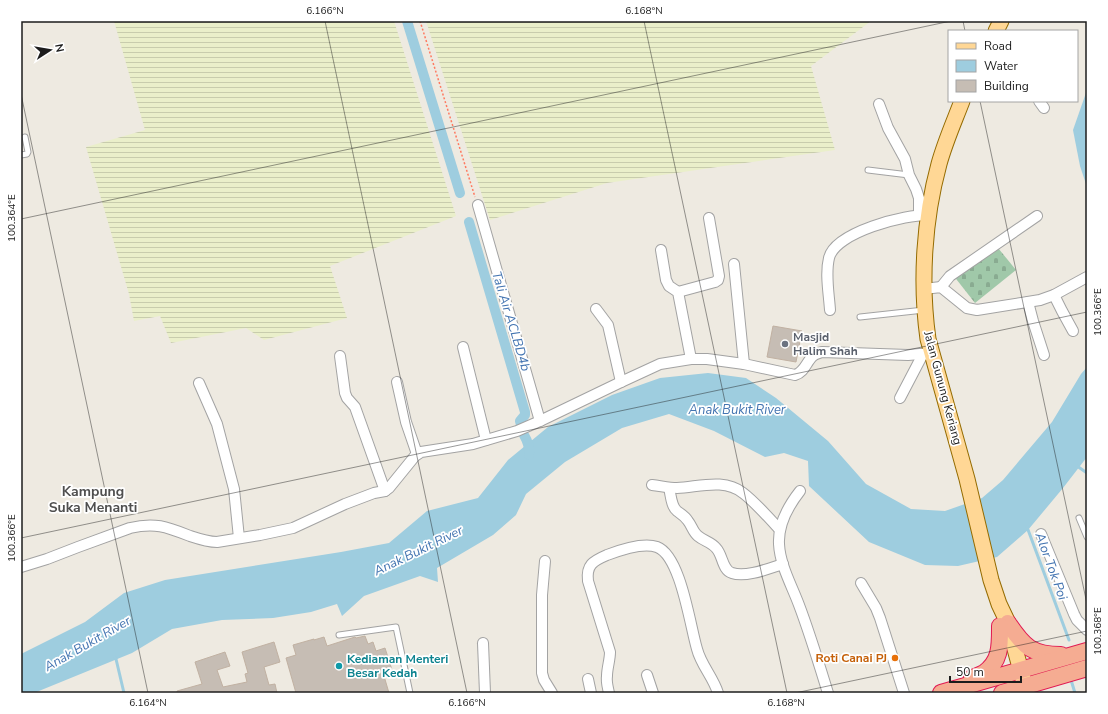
<svg xmlns="http://www.w3.org/2000/svg" width="1108" height="714" font-family="'Nunito Sans',sans-serif">
  <style>
    .farmland { fill: url(#farmland-rules) }
    .cemetery { fill: url(#cemetery-stones) }
    .water { fill: #9ecddf }
    .lines { fill: none; stroke-linecap: round; stroke-linejoin: round }
    .stream { stroke: #9ecddf; stroke-width: 3 }
    .canal { stroke: #9ecddf; stroke-width: 10 }
    .building { fill: #c6bdb4; stroke: #c1b1a2 }
    .service-casing { stroke: #a3a3a3; stroke-width: 7 }
    .minor-casing { stroke: #a3a3a3; stroke-width: 12 }
    .primary-casing { stroke: #946b00; stroke-width: 17 }
    .trunk-casing { stroke: #e11952; stroke-width: 18 }
    .path { stroke: #ff7a61; stroke-width: 1.5; stroke-dasharray: 2 2; stroke-linecap: butt }
    .service { stroke: #fff; stroke-width: 5 }
    .minor { stroke: #fff; stroke-width: 10 }
    .primary { stroke: #ffd795; stroke-width: 15 }
    .trunk { stroke: #f5ac92; stroke-width: 16 }
    .ticks { fill: none; stroke: #1c1c1c; stroke-width: 1; stroke-opacity: 0.45 }
    .worship-dot { fill: #6b7280; stroke: #fff; stroke-width: 1.5 }
    .food-dot { fill: #e8710a; stroke: #fff; stroke-width: 1.5 }
    .culture-dot { fill: #0f9aa8; stroke: #fff; stroke-width: 1.5 }
    .labels { text-anchor: middle; stroke-width: 3.5; stroke-linejoin: round; paint-order: stroke }
    .worship-label { font-size: 12px; font-weight: bold; fill: #5b616d; stroke: #fff; text-anchor: start }
    .street-label { font-size: 12px; fill: #1c1c1c; stroke: #fff }
    .food-label { font-size: 12px; font-weight: bold; fill: #c56008; stroke: #fff; text-anchor: end }
    .culture-label { font-size: 12px; font-weight: bold; fill: #0d838f; stroke: #fff; text-anchor: start }
    .water-label { font-size: 13px; font-style: italic; fill: #4374b1; stroke: #fff }
    .quarter-label { font-size: 14px; font-weight: bold; fill: #4f4f4f; stroke: #fff }
    .neatline { fill: none; stroke: #1c1c1c; stroke-width: 1.5 }
    .ticks-label { font-size: 10px; text-anchor: middle; fill: #1c1c1c }
  </style>
  <defs>
    <pattern id="farmland-rules" width="6" height="5" patternUnits="userSpaceOnUse"><rect width="6" height="5" fill="#eaefca"/><path d="M0 2.5h6" fill="none" stroke="#c8ccad"/></pattern>
    <pattern id="cemetery-stones" width="16" height="16" patternUnits="userSpaceOnUse"><rect width="16" height="16" fill="#a0c8a9"/><path d="M2 7V4a2 2 0 0 1 4 0v3zM10 15v-3a2 2 0 0 1 4 0v3z" fill="#89ab91"/></pattern>
  </defs>
  <rect width="100%" height="100%" fill="#eeeae1"/>
  <g class="farmland">
    <polygon points="114,21 394,21 456,216 330,266 347,318 264,340 246,328 171,343 160,316 134,321 129,294 86,147 145,130"/>
    <polygon points="426,21 871,21 811,66 835,150 607,183 490,220"/>
  </g>
  <polygon class="cemetery" points="994,243 1016,270 975,303 953,275"/>
  <g class="water">
    <polygon points="1087,90 1087,187 1080,166 1073,130"/>
    <polygon points="1087,367 1087,457 1063,488 1028,530 997,557 958,566 925,565 869,542 809,486 808,461 784,453 765,457 714,431 669,414 622,428 565,462 526,494 516,515 493,535 437,568 438,582 420,576 364,596 342,616 337,604 311,612 273,618 222,620 172,629 132,653 34,693 21,693 21,654 85,622 124,593 165,580 341,552 389,543 427,511 478,498 508,460 548,427 612,395 660,378 708,373 746,378 776,398 828,441 866,484 911,509 945,511 982,498 1003,480 1052,422 1081,374"/>
  </g>
  <g class="lines">
    <g class="stream">
      <polyline points="1077,466 1087,473"/>
      <polyline points="1027,527 1069,640"/>
      <polyline points="114,656 116,659 124,693"/>
      <polyline points="1071,680 1075,693"/>
    </g>
    <g class="canal">
      <polyline points="407,21 460,193"/>
      <polyline points="469,222 525,412 525,415 520,421 521,425"/>
      <path d="M524 435C528 442 530 447 529 455"/>
    </g>
  </g>
  <g class="building">
    <polygon points="773,326 802,331 796,362 767,357"/>
    <polygon points="365,636 368,644 373,642 376,651 385,648 393,673 384,676 389,693 296,693 286,658 296,655 293,645 314,639 314,640 324,637 327,646 355,637 356,638"/>
    <polygon points="274,642 280,662 264,667 269,685 275,684 277,693 177,693 177,691 202,684 195,662 225,652 230,666 217,670 223,687 247,682 245,674 248,673 242,652"/>
  </g>
  <g class="lines">
    <g class="service-casing">
      <g id="service">
        <polyline points="21,155 27,154 28,152 25,137"/>
        <polyline points="868,170 909,175"/>
        <polyline points="860,317 924,310"/>
        <polyline points="1079,518 1087,537"/>
        <polyline points="339,635 396,627 410,693"/>
      </g>
    </g>
    <g class="minor-casing">
      <g id="minor">
        <polyline points="1039,101 1044,108"/>
        <polyline points="879,104 888,128 905,159 909,175 916,189 919,198 919,215"/>
        <polyline points="478,205 540,421"/>
        <polyline points="661,250 666,280 669,286 678,292 691,359"/>
        <polyline points="734,264 744,364"/>
        <polyline points="941,287 950,276 1037,216"/>
        <polyline points="924,289 941,287 967,308 977,310 1040,300 1054,295 1087,277"/>
        <polyline points="678,292 715,282 718,280 719,276 709,218"/>
        <polyline points="1054,295 1062,311 1073,331"/>
        <polyline points="1028,302 1033,321 1044,355"/>
        <polyline points="596,309 608,325 621,382"/>
        <path d="M830 310C829 294 825 274 829 258 835 232 906 214 929 215"/>
        <polyline points="463,347 486,440"/>
        <polyline points="340,356 345,393 347,398 355,407 385,491"/>
        <polyline points="397,382 406,422 417,454"/>
        <polyline points="199,383 217,424 234,489 239,538"/>
        <polyline points="900,398 923,354"/>
        <path d="M652 485C661 486 669 488 677 488 699 487 724 478 743 493 755 502 769 518 780 530"/>
        <path d="M669 488C671 495 671 506 677 511 681 514 685 516 688 521 692 526 693 532 698 536 704 541 711 542 716 548 723 555 722 570 732 573 746 578 770 568 783 564"/>
        <path d="M800 491C789 505 778 525 779 544 780 565 792 586 799 605 810 634 819 664 828 693"/>
        <polyline points="1041,534 1074,614 1077,620 1087,630"/>
        <polyline points="545,561 542,595 542,673 544,680 552,693"/>
        <path d="M21 567 47 559 78 547 130 528C155 522 167 527 190 536 199 539 208 542 217 542L260 535 293 528 345 504 374 493 385 491 389 488 415 456 421 452 473 444 517 431 540 421 621 382 660 364 691 359H707L744 364 795 375C805 372 806 362 813 356 815 354 819 353 822 352L908 355 932 353"/>
        <polyline points="861,583 876,608 880,618 904,693"/>
        <polyline points="483,643 485,693"/>
        <polyline points="647,675 653,693"/>
        <polyline points="588,679 591,693"/>
        <path d="M609 693C608 688 606 682 607 676 607 668 610 660 610 652L588 581C586 565 593 561 607 555 620 550 643 542 657 547 681 556 690 626 697 649 701 665 713 677 718 693"/>
      </g>
    </g>
    <g class="primary-casing">
      <g id="primary">
        <polyline points="996,31 1001,21"/>
        <path d="M962 101C954 122 945 142 939 164 924 219 920 282 928 339L967 479 991 580 999 604 1008 623 1025 686"/>
      </g>
    </g>
    <g class="trunk-casing">
      <g id="trunk">
        <path d="M1008 623C1024 647 1032 655 1061 655"/>
        <path d="M972 678C976 677 980 675 984 673 1001 661 1000 645 1000 626"/>
        <polyline points="941,693 1087,651"/>
        <polyline points="1002,693 1087,668"/>
      </g>
    </g>
    <polyline class="path" points="420,21 475,197"/>
    <use href="#service" class="service"/>
    <use href="#minor" class="minor"/>
    <use href="#primary" class="primary"/>
    <use href="#trunk" class="trunk"/>
  </g>
  <path class="ticks" d="M325 21 467 693M644 21 787 693M963 21 965 31M21 94 148 693M980 101 1087 604M21 219 951 21M21 538 1087 312M795 693 1087 631"/>
  <circle class="worship-dot" cx="785" cy="344" r="4"/>
  <circle class="food-dot" cx="895" cy="658" r="4"/>
  <circle class="culture-dot" cx="339" cy="666" r="4"/>
  <g class="labels">
    <g class="worship-label">
      <text x="793" y="341">Masjid<tspan x="793" dy="14">Halim Shah</tspan></text>
    </g>
    <g class="street-label">
      <text transform="translate(943 388) rotate(75)" y="4">Jalan Gunung Keriang</text>
    </g>
    <g class="food-label">
      <text x="887" y="662">Roti Canai PJ</text>
    </g>
    <g class="culture-label">
      <text x="347" y="663">Kediaman Menteri<tspan x="347" dy="14">Besar Kedah</tspan></text>
    </g>
    <g class="water-label">
      <text transform="translate(512 321) rotate(73)" y="5">Tali Air ACLBD4b</text>
      <text x="737" y="414">Anak Bukit River</text>
      <text transform="translate(418 550) rotate(-26)" y="5">Anak Bukit River</text>
      <text transform="translate(1052 566) rotate(70)" y="5">Alor Tok Poi</text>
      <text transform="translate(87 643) rotate(-30)" y="5">Anak Bukit River</text>
    </g>
    <g class="quarter-label">
      <text x="93" y="496">Kampung<tspan x="93" dy="16">Suka Menanti</tspan></text>
    </g>
  </g>
  <rect width="1108" height="714" fill="none" stroke="#ffffff" stroke-width="44"/>
  <rect x="948" y="30" width="130" height="72" fill="#ffffff" stroke="#a4a4a4"/>
  <rect x="956" y="43" width="20" height="6" fill="#ffd795" stroke="#a4a4a4"/>
  <text x="984" y="50" font-size="12" fill="#1c1c1c">Road</text>
  <rect x="956" y="60" width="20" height="12" fill="#9ecddf" stroke="#a4a4a4"/>
  <text x="984" y="70" font-size="12" fill="#1c1c1c">Water</text>
  <rect x="956" y="80" width="20" height="12" fill="#c6bdb4" stroke="#a4a4a4"/>
  <text x="984" y="90" font-size="12" fill="#1c1c1c">Building</text>
  <g transform="translate(50 50) rotate(78)" stroke="#ffffff" stroke-width="3" paint-order="stroke">
  <path d="M0-3L7 15L0 10L-7 15Z" fill="#1c1c1c"/>
  <text y="-6" font-size="11" font-weight="bold" text-anchor="middle" fill="#1c1c1c">N</text>
  </g>
  <path d="M950 676v6h71v-6" fill="none" stroke="#1c1c1c" stroke-width="2"/>
  <text x="956" y="676" font-size="12" fill="#1c1c1c" stroke="#ffffff" stroke-width="3" paint-order="stroke">50 m</text>
  <rect x="22" y="22" width="1064" height="670" class="neatline"/>
  <g class="ticks-label">
    <text x="325" y="14">6.166°N</text>
    <text x="644" y="14">6.168°N</text>
    <text transform="translate(11 218) rotate(-90)" y="4">100.364°E</text>
    <text transform="translate(1097 312) rotate(-90)" y="4">100.366°E</text>
    <text transform="translate(11 538) rotate(-90)" y="4">100.366°E</text>
    <text transform="translate(1097 631) rotate(-90)" y="4">100.368°E</text>
    <text x="148" y="706">6.164°N</text>
    <text x="467" y="706">6.166°N</text>
    <text x="786" y="706">6.168°N</text>
  </g>
</svg>
